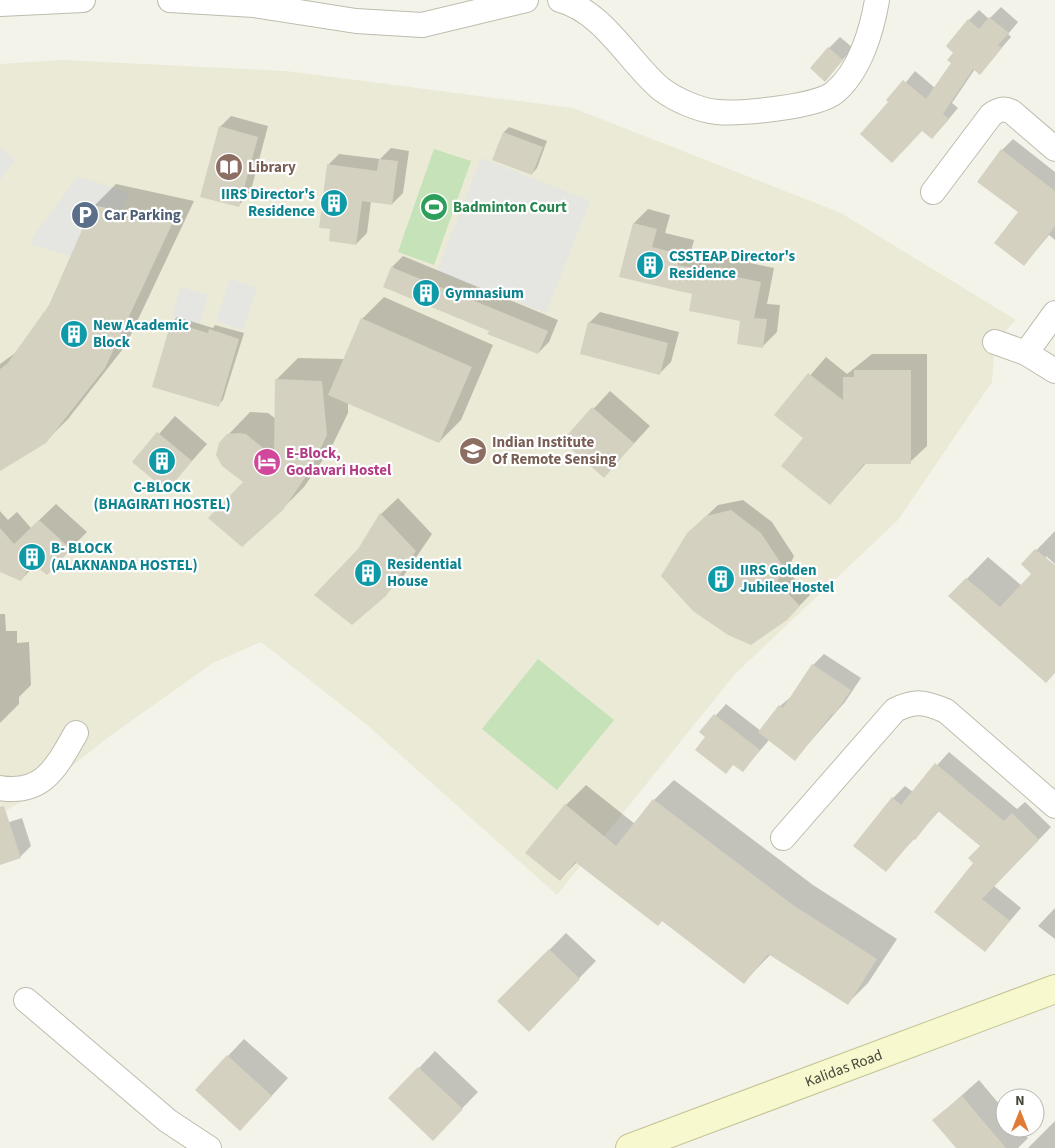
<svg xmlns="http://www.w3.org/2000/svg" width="1055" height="1148" font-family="'Source Sans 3',sans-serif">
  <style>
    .education { fill: #ebead6 }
    .green { fill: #c5e2b8 }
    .parking { fill: #e5e5e1 }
    .shadow { fill: #0003 }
    .building { fill: #d4d1c1 }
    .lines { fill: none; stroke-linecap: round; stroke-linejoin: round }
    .street-casing { stroke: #bebcae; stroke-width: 26 }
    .secondary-casing { stroke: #c4c498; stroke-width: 30 }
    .street { stroke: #fff; stroke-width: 24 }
    .secondary { stroke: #f8f8cf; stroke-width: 28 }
    .labels { text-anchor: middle; stroke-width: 4.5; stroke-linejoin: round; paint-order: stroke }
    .education-label { font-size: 15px; font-weight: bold; fill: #785e54; stroke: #fff; text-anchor: start }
    .culture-label { font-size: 15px; font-weight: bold; fill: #0d838f; stroke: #fff; text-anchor: start }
    .leisure-label { font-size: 15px; font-weight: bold; fill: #27864d; stroke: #fff; text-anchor: start }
    .service-label { font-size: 15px; font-weight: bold; fill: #4e5e75; stroke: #fff; text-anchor: start }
    .hotel-label { font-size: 15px; font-weight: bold; fill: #b23c85; stroke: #fff; text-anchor: start }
    .street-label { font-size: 15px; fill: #464539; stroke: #fff }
  </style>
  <rect width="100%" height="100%" fill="#f3f3ea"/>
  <polygon class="education" points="62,60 286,71 573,108 841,213 1016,320 995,342 992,382 898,520 735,674 557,895 367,725 261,642 213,663 110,736 40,791 0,814 0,64"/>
  <g class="green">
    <polygon points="434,149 471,161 434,265 398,252"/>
    <polygon points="538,659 614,720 557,790 482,729"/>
  </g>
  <g class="parking">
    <polygon points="0,148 15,160 0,180"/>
    <polygon points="481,158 590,201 546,313 437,271"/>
    <polygon points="78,176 128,193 105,266 32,245 33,237"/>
    <polygon points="230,279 257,288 243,330 216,321"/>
    <polygon points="181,287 208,295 199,324 172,316"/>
  </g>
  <g class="shadow">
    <polygon points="1001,7 1018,22 1008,34 1011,37 980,73 975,69 952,103 958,108 942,127 890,102 915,71 935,88 953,63 969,20 979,10 989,19"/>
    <polygon points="840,37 853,48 825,80 829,48"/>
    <polygon points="231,116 268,126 250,194 239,205 220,127"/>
    <polygon points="509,127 547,141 537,168 532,174 494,160 504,132"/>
    <polygon points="1013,139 1055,172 1055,240 1049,235 1024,265 1020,212 1002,150"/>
    <polygon points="391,148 409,151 403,193 392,204 371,201 367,233 356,244 332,228 328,165 339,154 380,159"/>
    <polygon points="116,184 194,201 126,345 68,419 45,442 0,469 0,364 18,351 51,305 94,206"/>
    <polygon points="648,209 670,215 665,233 694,240 691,251 729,258 735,253 751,257 750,263 774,268 767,304 780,305 777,332 763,346 741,320 693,293 621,276 634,223"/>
    <polygon points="403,256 558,320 549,342 538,353 490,330 392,267"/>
    <polygon points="384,297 493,345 461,420 439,442 348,402 348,413 331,448 304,487 282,509 245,482 228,435 250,412 268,413 276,419 276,380 298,358 344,359 362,319"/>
    <polygon points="600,312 679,332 671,362 660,373 589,323"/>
    <polygon points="177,317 213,328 215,325 244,333 223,400 218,405 153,386 172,322"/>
    <polygon points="872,354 927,354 927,446 910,462 867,462 830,504 805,438 776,415 826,357 847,374"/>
    <polygon points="610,391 650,426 604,476 564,441"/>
    <polygon points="175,416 207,444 167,489 134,462"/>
    <polygon points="398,498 432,534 402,578 385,595 359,550 381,514"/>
    <polygon points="743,500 772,522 794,556 787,571 810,595 798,607 695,527 718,505"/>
    <polygon points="56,504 87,532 63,556 36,564 21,580 0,571 0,511 8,520 17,512 31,528"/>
    <polygon points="1055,531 1055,564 1046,556 1046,559 1055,567 1055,672 950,596 988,557 1022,586 1033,573 1023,564"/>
    <polygon points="0,614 5,614 6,631 17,631 17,643 29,642 31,685 19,697 19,704 0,723"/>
    <polygon points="824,654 861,678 845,702 795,759 770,739 743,770 701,732 726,704 761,731 780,706 792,696 813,665"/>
    <polygon points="949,752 1017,809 1025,802 1051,827 994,886 1021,908 985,950 975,863 982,846 940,810 886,870 893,798 905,786 913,792"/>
    <polygon points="674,780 813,885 897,939 868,983 848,1003 771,954 744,982 662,920 577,862 560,879 566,805 586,785 635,824 654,800"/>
    <polygon points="22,818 31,846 20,857 0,863 0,825"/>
    <polygon points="1055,908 1055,939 1038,926"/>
    <polygon points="566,933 596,961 545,1013 499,1001"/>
    <polygon points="244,1039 288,1078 256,1113 196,1090"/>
    <polygon points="435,1051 478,1092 449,1122 419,1068"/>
    <polygon points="979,1080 1005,1111 1005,1128 1019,1128 1028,1138 1018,1148 958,1148 934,1120"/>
    <polygon points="1055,1121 1055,1148 1027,1148 1028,1148"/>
  </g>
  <g class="building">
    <polygon points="989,17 1009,33 998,45 1002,48 980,75 973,69 943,114 949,119 932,139 922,131 892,163 860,134 888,102 886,100 903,80 926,99 951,63 947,60 953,53 946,46 968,19 979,29"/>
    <polygon points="828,47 843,60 825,82 810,68"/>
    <polygon points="219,126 258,137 239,207 200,197"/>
    <polygon points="503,132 543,147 532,175 492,160"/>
    <polygon points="1001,149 1055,191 1055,226 1024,266 994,243 1018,212 977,182"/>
    <polygon points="379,159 398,161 392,205 362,201 356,245 329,241 330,229 319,228 327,164 377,171"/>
    <polygon points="93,205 173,222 105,368 46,443 0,471 0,369 7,364 49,305"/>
    <polygon points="633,223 657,229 652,247 680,254 678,265 718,273 719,267 738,271 737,277 761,282 754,318 767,319 763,348 737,344 740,321 689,311 692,294 619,277"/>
    <polygon points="391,267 548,331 538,354 487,334 489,331 383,287"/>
    <polygon points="361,318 472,367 439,443 328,395"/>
    <polygon points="171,322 208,333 209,329 239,339 219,407 152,387"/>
    <polygon points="588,322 668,343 660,375 580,354"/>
    <polygon points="854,370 911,370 911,464 864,464 830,505 781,466 803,438 774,415 808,373 843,400 843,377 854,377"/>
    <polygon points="275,379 322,381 327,435 309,472 283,510 242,547 208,518 243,482 222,466 216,455 219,443 227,434 239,433 246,434 274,457"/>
    <polygon points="592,407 634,443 604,478 562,441"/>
    <polygon points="157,432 192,461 167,491 132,462"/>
    <polygon points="731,510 761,533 784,568 777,582 800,606 787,620 751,645 728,635 693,611 661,576 687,533 706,516"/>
    <polygon points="380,513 416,551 386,596 352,625 314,595 358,549"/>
    <polygon points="39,520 71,549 47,575 32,563 21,581 0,572 0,528 14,544"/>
    <polygon points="1035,549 1055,565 1055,673 1046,683 948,596 966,578 1000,607 1031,574 1021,564"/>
    <polygon points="812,664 851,690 834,715 832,714 795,761 758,732 779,705 783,708"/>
    <polygon points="714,714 760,750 743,772 733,765 726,774 695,750 705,737 699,732"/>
    <polygon points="935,763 1004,821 1012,813 1039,840 982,899 1010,921 985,952 934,912 973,863 968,858 980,846 938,811 915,840 913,839 886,872 853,846 892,797 901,805"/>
    <polygon points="653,799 793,905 877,959 848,1005 768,954 744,984 662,921 658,926 575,862 560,881 525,853 565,804 616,846"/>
    <polygon points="4,806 21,858 0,865 0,807"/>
    <polygon points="549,949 580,979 529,1032 497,1001"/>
    <polygon points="227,1055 272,1096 240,1131 195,1090"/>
    <polygon points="418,1067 463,1109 433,1141 388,1098"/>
    <polygon points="962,1096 1006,1148 956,1148 932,1120"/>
  </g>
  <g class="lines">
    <g class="street-casing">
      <g id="street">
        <polyline points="170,0 254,5 356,21 422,25 526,0"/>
        <path d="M560 0C604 12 628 61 661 89 676 100 698 110 717 112 741 114 818 107 835 92 860 71 872 30 877 0"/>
        <polyline points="0,4 83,0"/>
        <path d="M933 192 991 115C999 109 1003 108 1012 112L1055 149"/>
        <polyline points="995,342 1026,353 1055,371"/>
        <polyline points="1026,353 1055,313"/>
        <path d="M0 788C44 795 57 766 76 733"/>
        <path d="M783 838 895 710C916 700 925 702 946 711L1055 806"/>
        <polyline points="26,1000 168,1121 209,1148"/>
      </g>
    </g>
    <g class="secondary-casing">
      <g id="secondary">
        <path id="s1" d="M630 1148 1055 989"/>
      </g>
    </g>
    <use href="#street" class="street"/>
    <use href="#secondary" class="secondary"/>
  </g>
  <defs>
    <g id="library-disc" transform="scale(1.4375)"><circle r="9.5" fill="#8d6e63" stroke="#fff"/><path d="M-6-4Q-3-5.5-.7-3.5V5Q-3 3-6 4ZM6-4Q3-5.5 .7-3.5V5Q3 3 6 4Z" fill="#fff"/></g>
    <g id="building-disc" transform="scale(1.4375)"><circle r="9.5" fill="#0f9aa8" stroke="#fff"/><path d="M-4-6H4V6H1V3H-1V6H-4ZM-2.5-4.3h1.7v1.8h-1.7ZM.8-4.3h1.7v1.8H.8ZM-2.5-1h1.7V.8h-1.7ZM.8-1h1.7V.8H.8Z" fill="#fff"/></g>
    <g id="stadium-disc" transform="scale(1.4375)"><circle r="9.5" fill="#2e9e5b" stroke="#fff"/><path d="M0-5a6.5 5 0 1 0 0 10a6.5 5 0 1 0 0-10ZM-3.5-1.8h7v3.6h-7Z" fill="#fff"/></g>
    <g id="parking-disc" transform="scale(1.4375)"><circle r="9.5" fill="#5c6f8a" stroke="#fff"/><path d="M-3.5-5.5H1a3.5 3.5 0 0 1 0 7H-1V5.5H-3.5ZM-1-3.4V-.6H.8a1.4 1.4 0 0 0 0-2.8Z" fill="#fff"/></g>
    <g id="university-disc" transform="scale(1.4375)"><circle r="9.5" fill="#8d6e63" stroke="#fff"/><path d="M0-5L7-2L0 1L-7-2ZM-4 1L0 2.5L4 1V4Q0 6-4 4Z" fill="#fff"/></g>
    <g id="hotel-disc" transform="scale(1.4375)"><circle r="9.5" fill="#d1479c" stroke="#fff"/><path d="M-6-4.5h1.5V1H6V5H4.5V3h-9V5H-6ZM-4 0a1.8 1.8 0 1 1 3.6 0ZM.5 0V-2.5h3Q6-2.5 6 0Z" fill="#fff"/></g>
  </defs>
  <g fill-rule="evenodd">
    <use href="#library-disc" x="229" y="167"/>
    <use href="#building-disc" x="334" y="203"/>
    <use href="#stadium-disc" x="434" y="207"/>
    <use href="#parking-disc" x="85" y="215"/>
    <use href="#building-disc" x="650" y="265"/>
    <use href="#building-disc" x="426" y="293"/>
    <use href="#building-disc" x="74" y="334"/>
    <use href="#university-disc" x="473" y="451"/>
    <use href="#building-disc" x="162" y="461"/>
    <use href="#hotel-disc" x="267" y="462"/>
    <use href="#building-disc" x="32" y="557"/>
    <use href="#building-disc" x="368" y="573"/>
    <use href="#building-disc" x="721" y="579"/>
  </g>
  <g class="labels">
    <g class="education-label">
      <text x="248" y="172">Library</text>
      <text x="492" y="447">Indian Institute<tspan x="492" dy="17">Of Remote Sensing</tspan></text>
    </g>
    <g class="culture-label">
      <text x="315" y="199" text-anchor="end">IIRS Director's<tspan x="315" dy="17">Residence</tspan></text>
      <text x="669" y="261">CSSTEAP Director's<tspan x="669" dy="17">Residence</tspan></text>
      <text x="445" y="298">Gymnasium</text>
      <text x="93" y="330">New Academic<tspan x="93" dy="17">Block</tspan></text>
      <text x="162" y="492" text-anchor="middle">C-BLOCK<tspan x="162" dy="17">(BHAGIRATI HOSTEL)</tspan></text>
      <text x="51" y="553">B- BLOCK<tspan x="51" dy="17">(ALAKNANDA HOSTEL)</tspan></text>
      <text x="387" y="569">Residential<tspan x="387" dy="17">House</tspan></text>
      <text x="740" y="575">IIRS Golden<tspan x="740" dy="17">Jubilee Hostel</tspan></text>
    </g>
    <g class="leisure-label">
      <text x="453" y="212">Badminton Court</text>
    </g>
    <g class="service-label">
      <text x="104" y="220">Car Parking</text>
    </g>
    <g class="hotel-label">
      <text x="286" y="458">E-Block,<tspan x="286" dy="17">Godavari Hostel</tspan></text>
    </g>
    <g class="street-label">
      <text dy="5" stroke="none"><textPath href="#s1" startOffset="228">Kalidas Road</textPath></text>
    </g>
  </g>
  <g transform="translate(1020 1113)"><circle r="24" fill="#ffffff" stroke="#b5b5b0"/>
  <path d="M0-4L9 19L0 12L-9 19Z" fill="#e17a34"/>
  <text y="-8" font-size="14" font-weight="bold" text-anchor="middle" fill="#464539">N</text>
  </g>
</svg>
